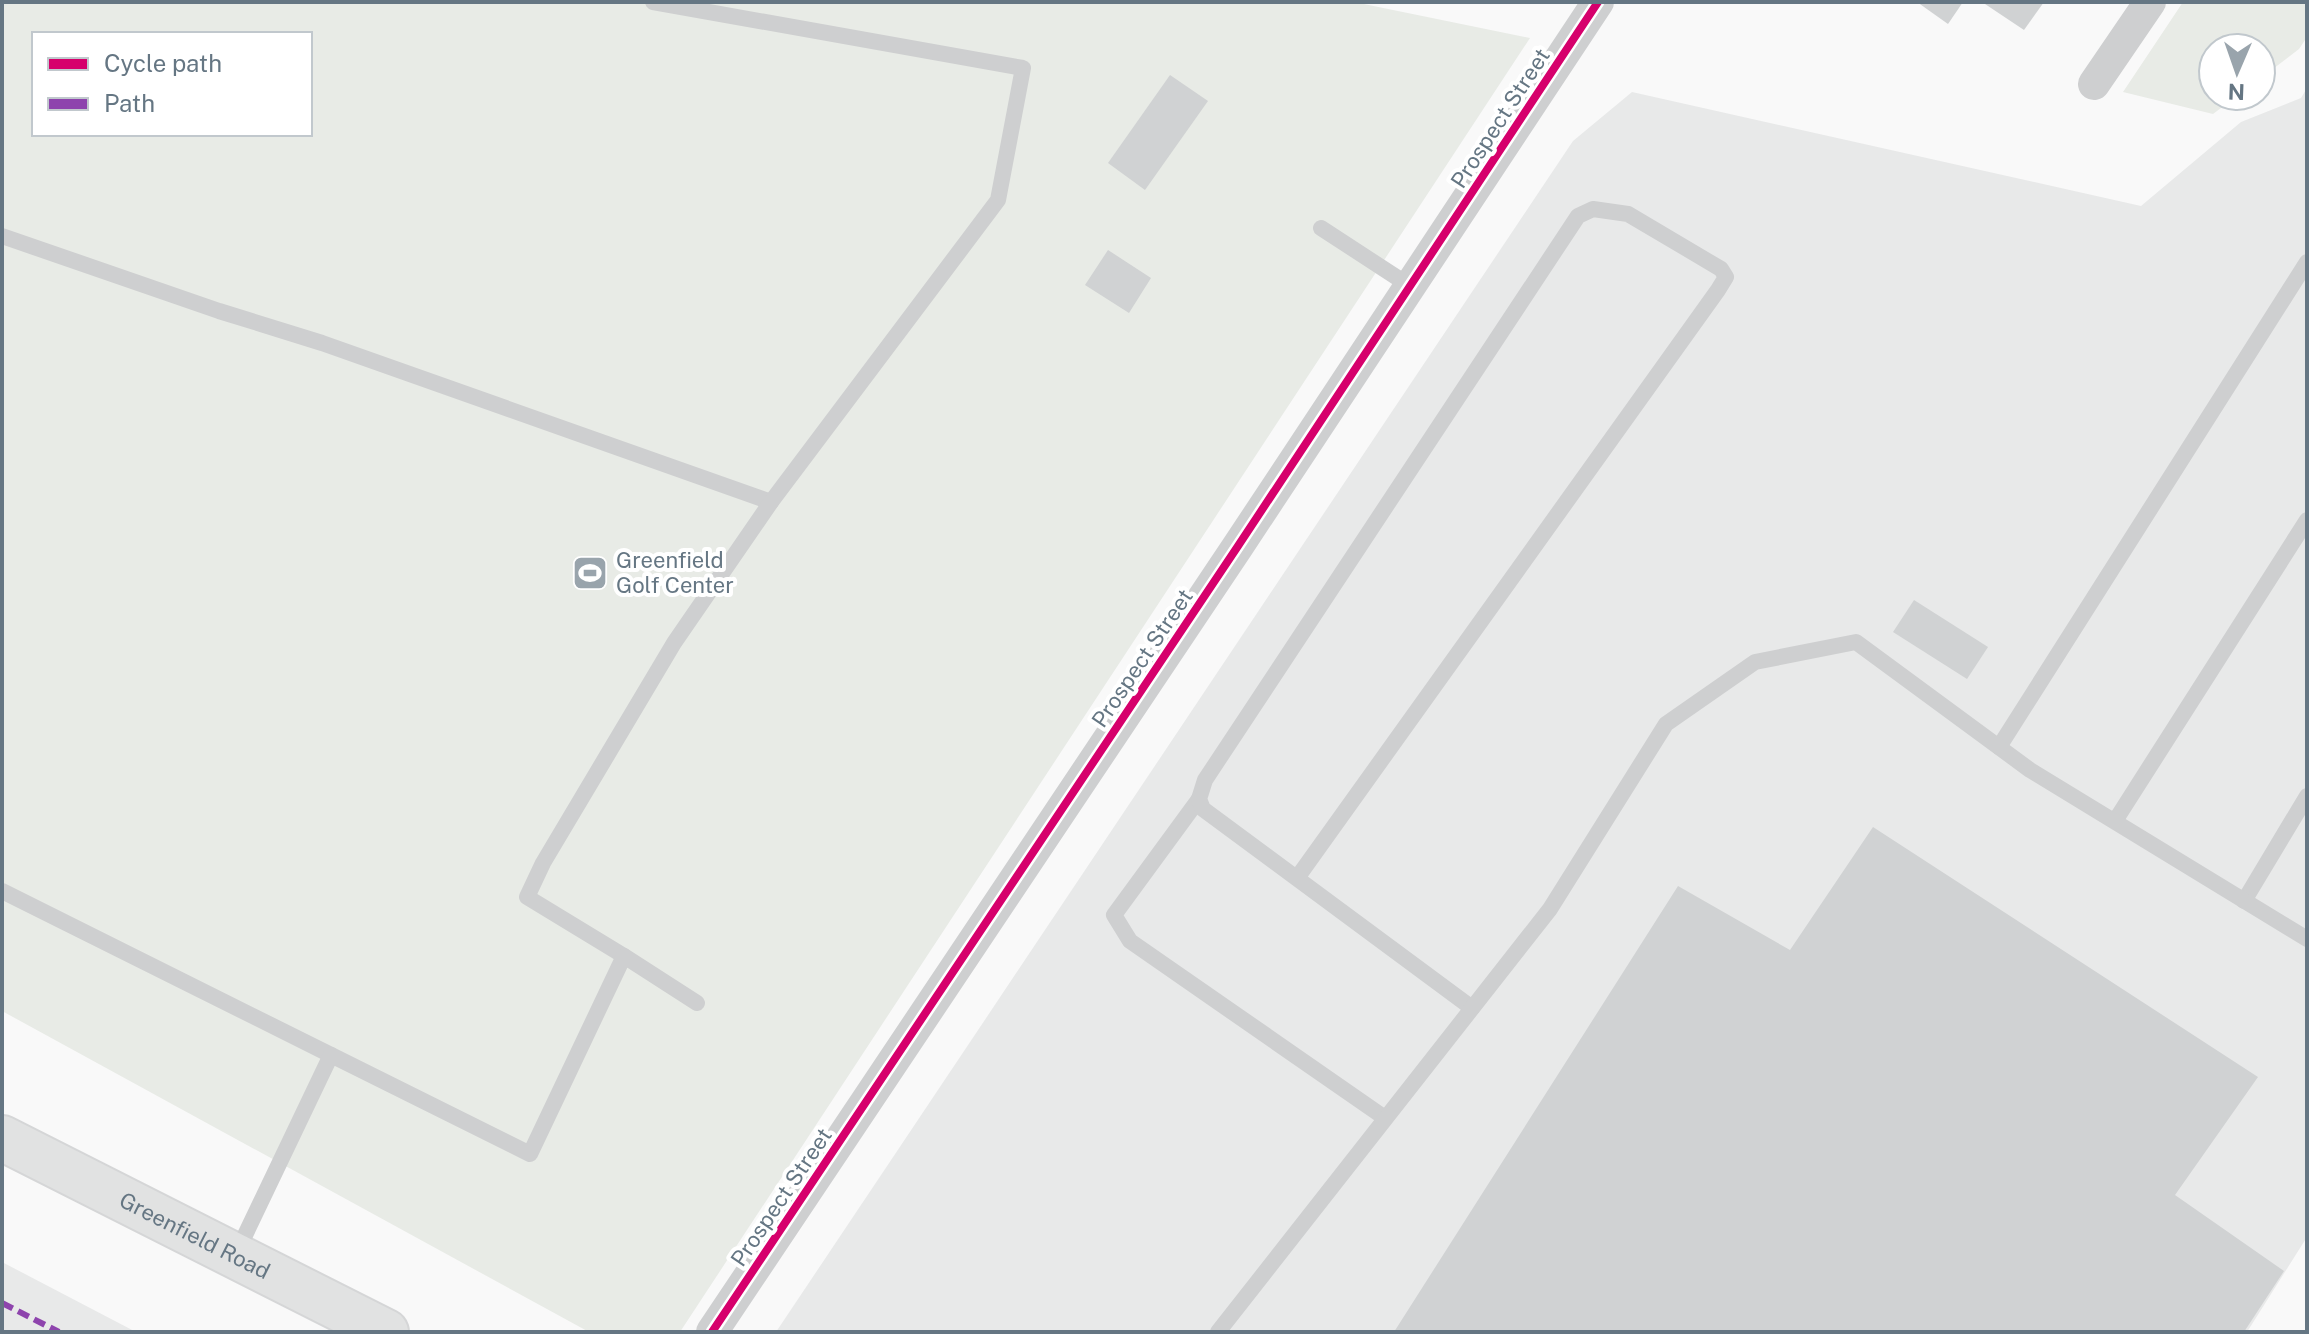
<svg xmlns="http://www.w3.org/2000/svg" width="2309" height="1334" font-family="'Public Sans',sans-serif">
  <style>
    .built { fill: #e8e9e9 }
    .green { fill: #e8ebe6; fill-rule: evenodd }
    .building { fill: #d0d2d3 }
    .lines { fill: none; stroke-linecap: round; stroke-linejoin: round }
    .secondary-casing { stroke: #d5d6d7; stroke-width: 48 }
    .lane { stroke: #cecfd0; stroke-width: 16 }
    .street { stroke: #cecfd0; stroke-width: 32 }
    .secondary { stroke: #e1e2e2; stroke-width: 44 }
    .quiet { stroke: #8e44ad; stroke-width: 6; stroke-dasharray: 12 6; stroke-linecap: butt }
    .cycleway-casing { stroke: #fff; stroke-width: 13 }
    .cycleway { stroke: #d6006c; stroke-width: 8 }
    .labels { text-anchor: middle; stroke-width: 8; stroke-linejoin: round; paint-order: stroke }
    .street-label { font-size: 22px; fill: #657683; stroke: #fff }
    .poi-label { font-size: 22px; fill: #657683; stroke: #fff; text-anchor: start }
  </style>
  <rect width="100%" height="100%" fill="#f9f9f9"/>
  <g class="built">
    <polygon points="2307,88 2307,1237 2247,1332 776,1332 1573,141 1632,92 2141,206 2241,122 2301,98"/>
    <polygon points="2,1262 136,1332 2,1332"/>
  </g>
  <g class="green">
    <path d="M2 2H1354L1530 38 680 1332H589L2 1011ZM34 34H310V134H34Z"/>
    <polygon points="2183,2 2307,2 2307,37 2299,49 2261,78 2261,48 2213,48 2213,96 2237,96 2213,114 2123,92"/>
  </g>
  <g class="building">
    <polygon points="1917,2 1963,2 1948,24"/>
    <polygon points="1986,2 2044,2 2024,30 1985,4"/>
    <polygon points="1170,75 1208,101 1145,190 1108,163"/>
    <polygon points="1108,250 1151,278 1129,313 1085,285"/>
    <polygon points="1914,600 1988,647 1967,679 1893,632"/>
    <polygon points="1873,827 2258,1077 2175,1195 2284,1271 2244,1332 1394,1332 1678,886 1790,950"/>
  </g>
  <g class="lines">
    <g class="secondary-casing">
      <g id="secondary">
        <path id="s1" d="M2 1138 386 1332"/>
      </g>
    </g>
    <g class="lane">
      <polyline points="1321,228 1410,286"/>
      <polyline points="2,236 219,311 322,343 771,502"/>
      <polyline points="1999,747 2307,262"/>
      <polyline points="1199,799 1114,915 1130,941 1385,1118"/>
      <polyline points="2115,821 2307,520"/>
      <polyline points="1297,878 1718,290 1726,277 1721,269 1628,214 1593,209 1578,216 1205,780 1199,799 1203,809 1472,1008"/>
      <polyline points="2,891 331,1055"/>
      <polyline points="2244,901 2307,796"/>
      <polyline points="624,956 527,897 543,863 674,643 771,502 998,200 1023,68 653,2"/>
      <polyline points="236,1254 331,1055 530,1154 624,956 697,1003"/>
      <polyline points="1218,1332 1550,909 1666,724 1755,662 1856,642 2030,770 2307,939"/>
    </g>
    <g class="street">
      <polyline points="2094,84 2150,2"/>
      <polyline points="712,1332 1238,546 1598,2"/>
    </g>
    <use href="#secondary" class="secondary"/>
    <polyline class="quiet" points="2,1303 59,1332"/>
    <g class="cycleway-casing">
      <polyline id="cycleway" points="712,1332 1238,546 1598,2"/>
    </g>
    <use href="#cycleway" class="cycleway"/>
  </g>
  <defs>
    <g id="stadium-square" transform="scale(1.8)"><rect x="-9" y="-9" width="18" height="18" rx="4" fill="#99a4ac" stroke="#fff"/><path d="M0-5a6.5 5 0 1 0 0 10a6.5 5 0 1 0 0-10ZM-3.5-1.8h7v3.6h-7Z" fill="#fff"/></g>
  </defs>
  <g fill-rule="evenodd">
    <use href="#stadium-square" x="590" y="573"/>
  </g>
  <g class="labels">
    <g class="street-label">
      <text transform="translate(1500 118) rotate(-57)" y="8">Prospect Street</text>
      <text transform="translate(1142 658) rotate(-56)" y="8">Prospect Street</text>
      <text transform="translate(781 1197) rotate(-56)" y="8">Prospect Street</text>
      <text dy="8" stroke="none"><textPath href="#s1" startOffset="216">Greenfield Road</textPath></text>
    </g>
    <g class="poi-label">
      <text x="616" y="568">Greenfield<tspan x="616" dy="25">Golf Center</tspan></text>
    </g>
  </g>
  <rect width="2309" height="1334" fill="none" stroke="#657683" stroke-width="8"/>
  <rect x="32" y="32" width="280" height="104" fill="#ffffff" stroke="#c1c8cd" stroke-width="2"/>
  <rect x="48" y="58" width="40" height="12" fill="#d6006c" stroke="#c1c8cd" stroke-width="2"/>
  <text x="104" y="72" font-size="24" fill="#657683">Cycle path</text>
  <rect x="48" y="98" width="40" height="12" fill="#8e44ad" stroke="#c1c8cd" stroke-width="2"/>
  <text x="104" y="112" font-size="24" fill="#657683">Path</text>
  <g transform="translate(2237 72) rotate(182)"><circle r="38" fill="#ffffff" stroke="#c1c8cd" stroke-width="2"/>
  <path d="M0-6L14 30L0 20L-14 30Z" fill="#99a4ac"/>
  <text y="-12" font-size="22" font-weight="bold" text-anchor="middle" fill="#657683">N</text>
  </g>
</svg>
